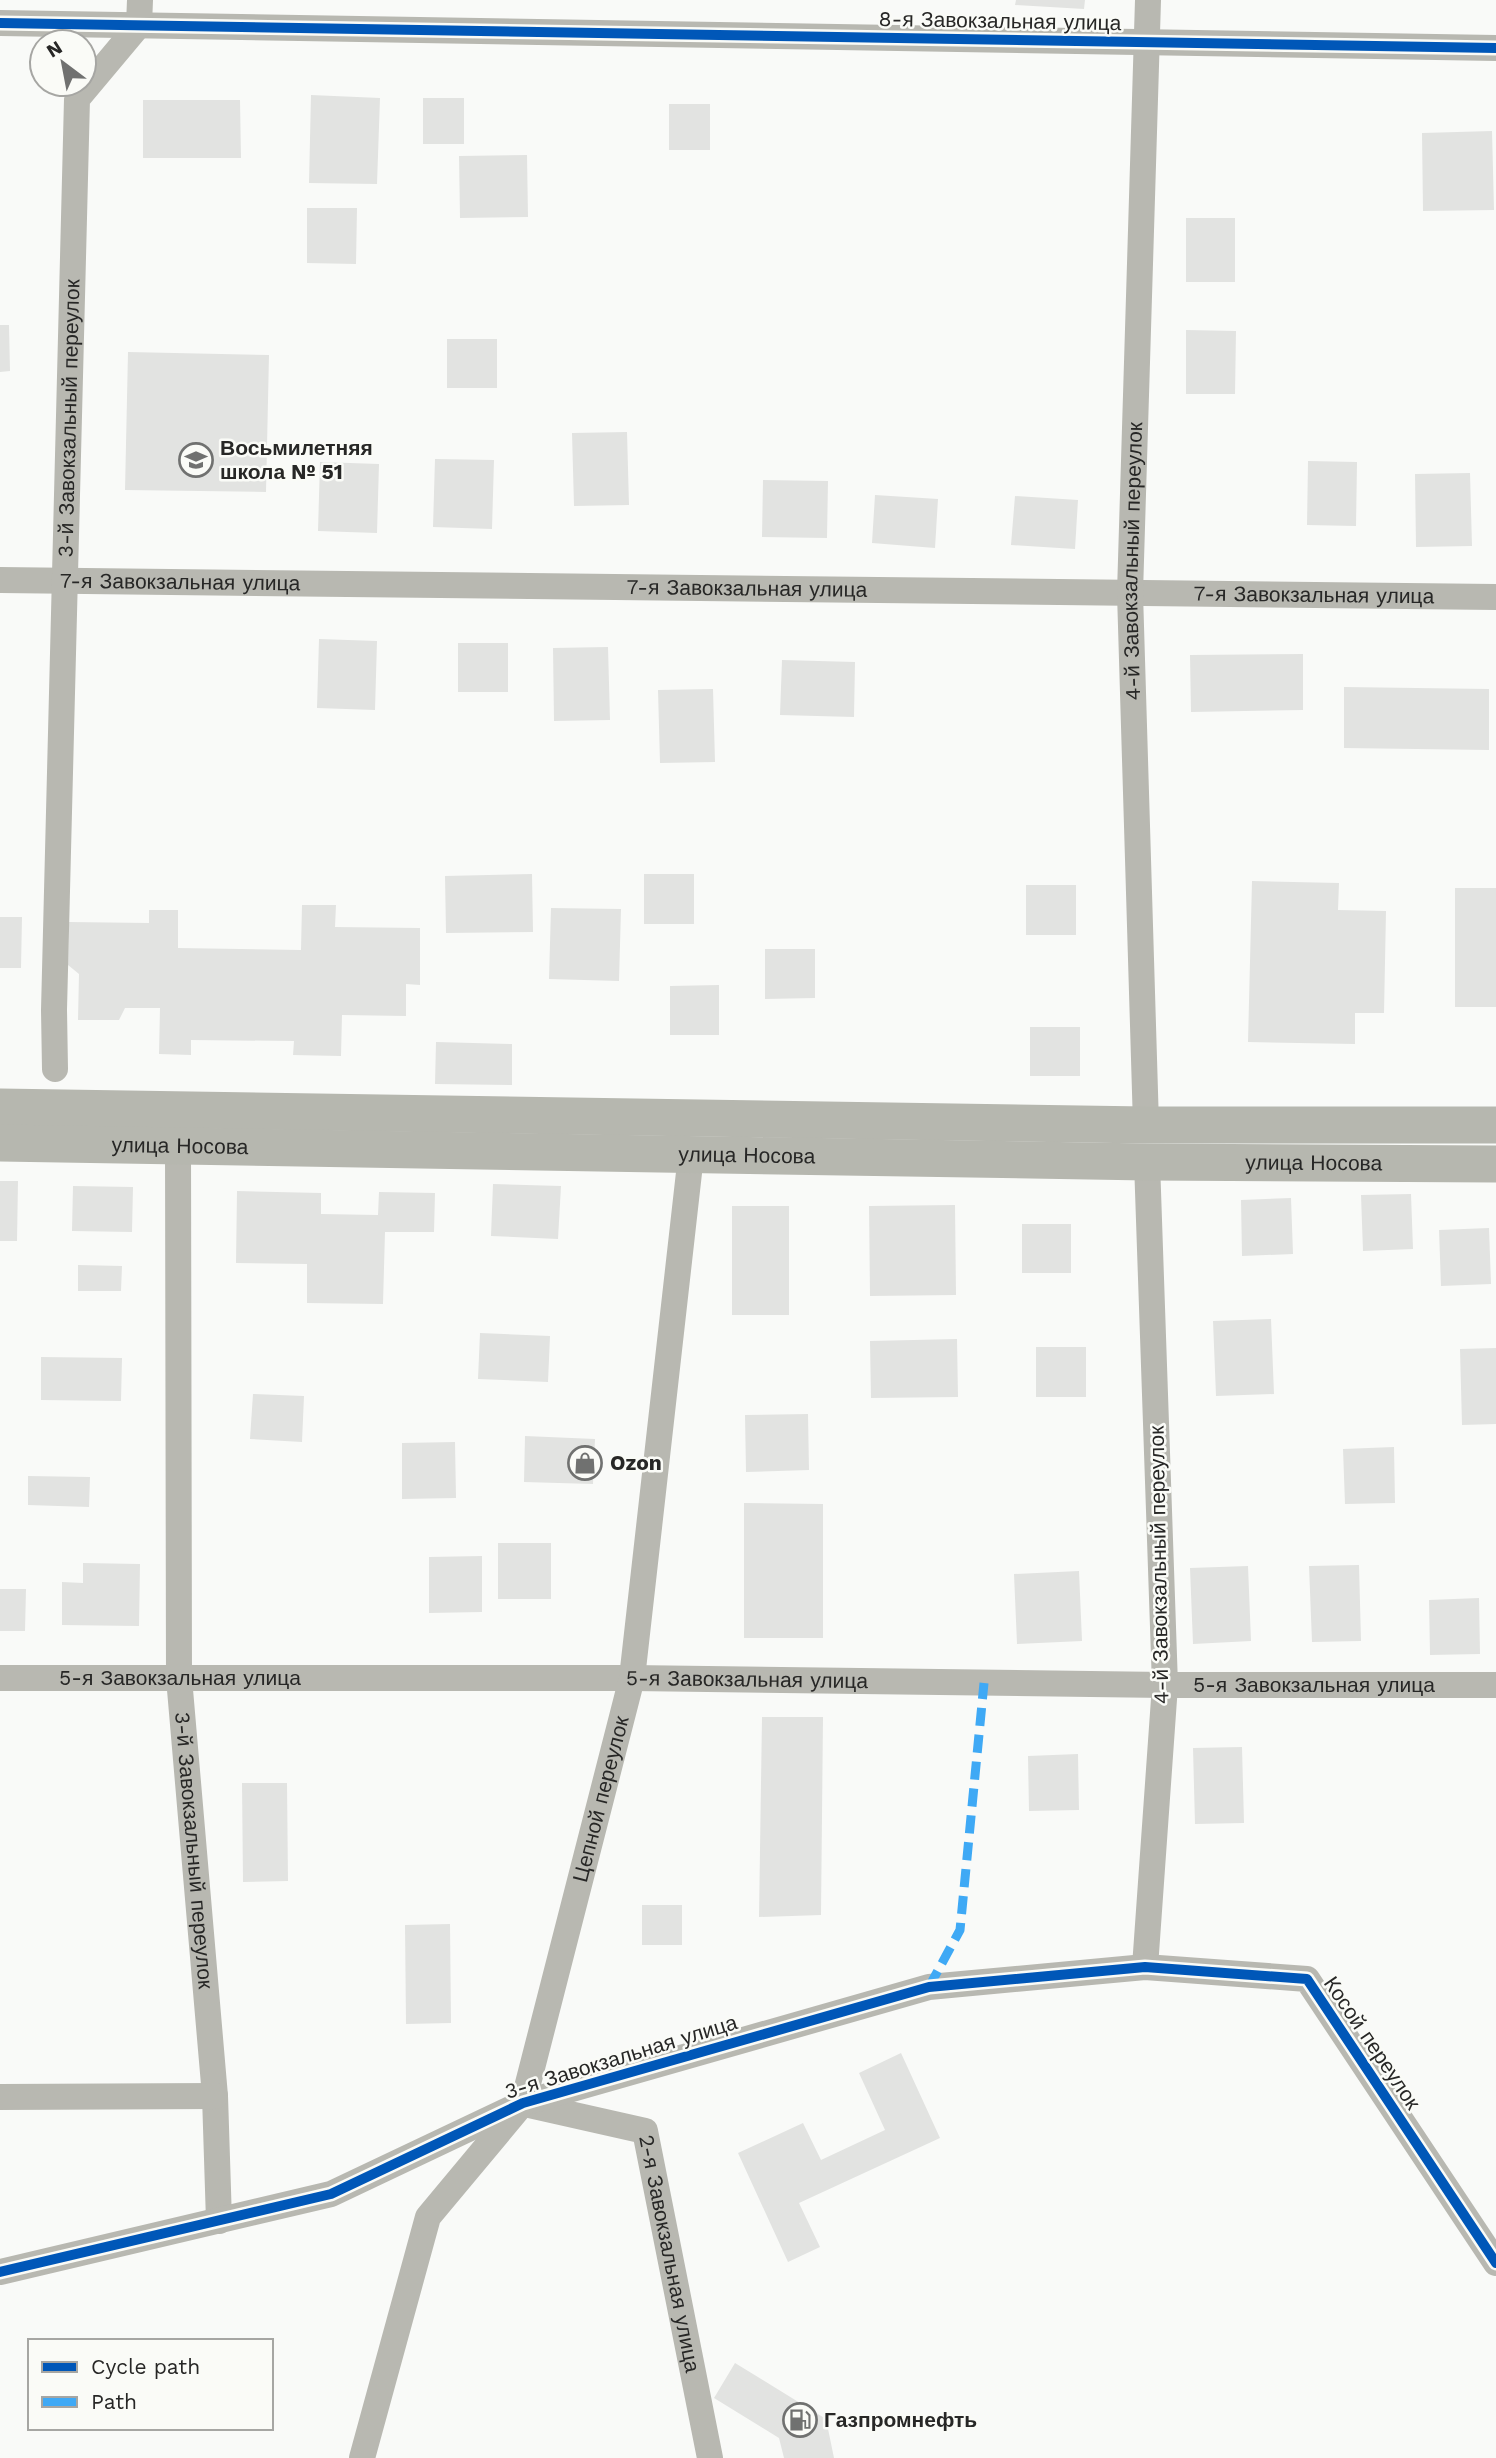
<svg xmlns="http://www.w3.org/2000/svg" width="1496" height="2458" font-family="'Work Sans',sans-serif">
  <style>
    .building { fill: #e2e3e1 }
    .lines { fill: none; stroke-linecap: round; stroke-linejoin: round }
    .minor { stroke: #b8b8b1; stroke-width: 26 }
    .secondary { stroke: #b6b7af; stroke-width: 37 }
    .quiet { stroke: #3fa9f5; stroke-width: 9; stroke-dasharray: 18 9; stroke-linecap: butt }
    .cycleway-casing { stroke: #fafbf7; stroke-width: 15 }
    .cycleway { stroke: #0057b8; stroke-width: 10 }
    .labels { text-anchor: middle; stroke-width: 5; stroke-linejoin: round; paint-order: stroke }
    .street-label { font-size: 21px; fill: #272726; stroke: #fafbf7 }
    .poi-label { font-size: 21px; font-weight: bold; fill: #272726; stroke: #fafbf7; text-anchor: start }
  </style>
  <rect width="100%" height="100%" fill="#f9faf8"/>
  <g class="building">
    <polygon points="1016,0 1085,0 1084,9 1015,5"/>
    <polygon points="311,95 380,98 377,184 309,183"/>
    <rect x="423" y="98" width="41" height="46"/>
    <polygon points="143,100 240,100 241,158 143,158"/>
    <rect x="669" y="104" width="41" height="46"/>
    <polygon points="1492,131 1494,210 1423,211 1422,133"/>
    <polygon points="527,155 528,217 460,218 459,156"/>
    <polygon points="307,208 357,208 356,264 307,263"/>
    <rect x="1186" y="218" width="49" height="64"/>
    <polygon points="0,325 9,325 10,371 0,372"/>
    <polygon points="1186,330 1236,331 1235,394 1186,394"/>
    <rect x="447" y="339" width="50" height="49"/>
    <polygon points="128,352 269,355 266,492 125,490"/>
    <polygon points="627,432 629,505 574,506 572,433"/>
    <polygon points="435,459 494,460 492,529 433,527"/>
    <polygon points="1308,461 1357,462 1356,526 1307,525"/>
    <polygon points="320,462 379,464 377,533 318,531"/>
    <polygon points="1470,473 1472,546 1416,547 1415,474"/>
    <polygon points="763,480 828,481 827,538 762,537"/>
    <polygon points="875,495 938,499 935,548 872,543"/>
    <polygon points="1015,496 1078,500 1075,549 1011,545"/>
    <polygon points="319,639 377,641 375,710 317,708"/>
    <rect x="458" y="643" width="50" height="49"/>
    <polygon points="608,647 610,720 554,721 553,648"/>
    <polygon points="1303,654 1303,710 1191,712 1190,655"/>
    <polygon points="782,660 855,662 854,717 780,715"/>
    <polygon points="1344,687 1489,689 1489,750 1344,748"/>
    <polygon points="713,689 715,762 660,763 658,690"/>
    <polygon points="532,874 533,932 446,933 445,876"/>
    <rect x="644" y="874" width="50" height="50"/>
    <polygon points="1252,881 1339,883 1338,910 1386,911 1384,1013 1355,1013 1355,1044 1248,1042"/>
    <rect x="1026" y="885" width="50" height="50"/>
    <rect x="1455" y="888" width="41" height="119"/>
    <polygon points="302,905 336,905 335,927 420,928 420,985 406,984 406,1016 342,1015 341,1056 293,1055 294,1041 191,1040 191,1055 159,1054 160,1008 125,1008 119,1020 78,1020 79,974 68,965 69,922 149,923 149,910 178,910 178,948 301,950"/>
    <polygon points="551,908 621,909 619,981 549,979"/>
    <polygon points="0,917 22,917 21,968 0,968"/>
    <polygon points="765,949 815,949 815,998 765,999"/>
    <polygon points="719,985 719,1035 670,1035 670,986"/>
    <rect x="1030" y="1027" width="50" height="49"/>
    <polygon points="436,1042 512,1044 512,1085 435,1084"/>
    <polygon points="0,1181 18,1181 17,1241 0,1241"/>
    <polygon points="493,1184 561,1186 558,1239 491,1236"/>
    <polygon points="73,1186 133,1187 132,1232 72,1231"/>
    <polygon points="237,1191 321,1193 321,1214 378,1215 379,1192 435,1193 434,1232 385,1232 383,1304 307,1303 307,1264 236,1263"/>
    <polygon points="1411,1194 1413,1249 1363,1251 1361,1195"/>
    <polygon points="1291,1198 1293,1254 1242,1256 1241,1200"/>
    <polygon points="955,1205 956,1295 870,1296 869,1206"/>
    <rect x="732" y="1206" width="57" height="109"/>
    <rect x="1022" y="1224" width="49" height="49"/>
    <polygon points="1489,1228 1491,1284 1441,1286 1439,1230"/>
    <polygon points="78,1265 122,1266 121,1291 78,1291"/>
    <polygon points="1271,1319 1274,1394 1216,1396 1213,1321"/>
    <polygon points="480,1333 550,1336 548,1382 478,1379"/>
    <polygon points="957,1339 958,1397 871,1398 870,1341"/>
    <rect x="1036" y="1347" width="50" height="50"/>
    <polygon points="1496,1348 1496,1424 1462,1425 1460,1349"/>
    <polygon points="41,1357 122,1358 121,1401 41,1400"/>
    <polygon points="253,1394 304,1396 302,1442 250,1439"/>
    <polygon points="808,1414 809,1470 746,1472 745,1415"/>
    <polygon points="525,1436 595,1439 593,1484 524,1482"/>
    <polygon points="455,1442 456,1498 402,1499 402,1443"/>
    <polygon points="1394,1447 1395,1503 1345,1504 1343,1449"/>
    <polygon points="28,1476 90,1477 89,1507 28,1505"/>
    <polygon points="744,1503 823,1504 823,1638 744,1638"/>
    <rect x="498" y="1543" width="53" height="56"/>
    <polygon points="482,1556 482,1612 429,1613 429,1557"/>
    <polygon points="83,1563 140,1564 139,1626 62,1625 62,1582 83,1583"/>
    <polygon points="1359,1565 1361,1641 1312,1642 1309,1566"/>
    <polygon points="1248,1566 1251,1641 1193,1644 1190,1568"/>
    <polygon points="1079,1571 1082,1641 1017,1644 1014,1574"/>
    <polygon points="0,1589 26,1589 25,1631 0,1631"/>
    <polygon points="1479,1598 1480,1654 1430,1655 1429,1600"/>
    <polygon points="762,1717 823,1717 821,1915 759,1917"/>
    <polygon points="1242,1747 1244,1823 1195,1824 1193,1748"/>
    <polygon points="1078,1754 1079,1810 1029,1811 1028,1756"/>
    <polygon points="242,1783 287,1783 288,1881 243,1882"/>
    <rect x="642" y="1905" width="40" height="40"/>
    <polygon points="450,1924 451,2023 406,2024 405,1925"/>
    <polygon points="901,2053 940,2138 799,2203 820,2247 788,2262 738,2153 803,2123 821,2160 885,2130 859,2073"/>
    <polygon points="735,2363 826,2419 834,2458 784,2458 779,2438 714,2398"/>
  </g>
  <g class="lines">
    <g class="minor">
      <polyline points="0,23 1496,48"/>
      <path id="s1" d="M0 580 1496 597"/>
      <path id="s2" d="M55 1069 54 1010 77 99 139 25 140 0"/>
      <path id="s3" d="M1146 1125 1130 593 1148 0"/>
      <path id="s4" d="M178 1146 179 1678 215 2096 219 2221"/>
      <path id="s5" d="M0 1678H632L1165 1685H1496"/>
      <polyline points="1145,1967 1165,1685 1147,1162"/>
      <polyline points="0,2097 215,2096"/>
      <path id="s6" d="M525 2104 645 2131 710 2458"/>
      <polyline points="0,2272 331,2194 523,2103 929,1987 1145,1967 1307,1979 1496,2263"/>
      <path id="s7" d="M362 2458 428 2217 523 2103 632 1678 691 1155"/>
    </g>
    <g class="secondary">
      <polyline points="0,1107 1146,1125 1496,1125"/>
      <path id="s8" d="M0 1143 1147 1162 1496 1164"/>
    </g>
    <polyline class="quiet" points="929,1987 960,1930 984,1683"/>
    <g class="cycleway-casing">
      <g id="cycleway">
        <polyline points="0,23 1496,48"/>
        <polyline points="0,2272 331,2194 523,2103 929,1987 1145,1967 1307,1979 1496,2263"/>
      </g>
    </g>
    <use href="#cycleway" class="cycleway"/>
  </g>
  <defs>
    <g id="school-ring" transform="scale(1.75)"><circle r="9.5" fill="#fafbf7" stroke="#707170" stroke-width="1.5"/><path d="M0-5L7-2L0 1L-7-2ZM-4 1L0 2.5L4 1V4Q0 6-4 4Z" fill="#707170"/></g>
    <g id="shop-ring" transform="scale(1.75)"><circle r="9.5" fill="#fafbf7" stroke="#707170" stroke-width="1.5"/><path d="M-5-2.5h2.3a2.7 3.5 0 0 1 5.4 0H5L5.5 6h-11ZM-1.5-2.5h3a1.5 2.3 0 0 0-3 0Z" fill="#707170"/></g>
    <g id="fuel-ring" transform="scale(1.75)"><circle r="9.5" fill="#fafbf7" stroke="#707170" stroke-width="1.5"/><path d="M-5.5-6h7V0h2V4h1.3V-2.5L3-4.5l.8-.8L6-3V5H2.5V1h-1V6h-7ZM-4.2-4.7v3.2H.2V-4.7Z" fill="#707170"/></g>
  </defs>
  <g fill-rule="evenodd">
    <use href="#school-ring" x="196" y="460"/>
    <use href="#shop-ring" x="585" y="1463"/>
    <use href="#fuel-ring" x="800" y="2420"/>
  </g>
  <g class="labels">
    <g class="street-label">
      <text transform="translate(1000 21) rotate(1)" y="7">8-я Завокзальная улица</text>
      <text dy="7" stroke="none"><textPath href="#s2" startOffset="651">3-й Завокзальный переулок</textPath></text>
      <text dy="7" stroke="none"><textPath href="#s3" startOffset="564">4-й Завокзальный переулок</textPath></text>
      <text dy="7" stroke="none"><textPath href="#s1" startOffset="180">7-я Завокзальная улица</textPath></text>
      <text dy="7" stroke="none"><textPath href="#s1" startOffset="747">7-я Завокзальная улица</textPath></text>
      <text dy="7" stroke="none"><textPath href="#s1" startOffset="1314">7-я Завокзальная улица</textPath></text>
      <text dy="7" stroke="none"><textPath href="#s8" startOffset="180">улица Носова</textPath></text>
      <text dy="7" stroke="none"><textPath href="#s8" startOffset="747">улица Носова</textPath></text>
      <text dy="7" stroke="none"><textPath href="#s8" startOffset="1314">улица Носова</textPath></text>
      <text transform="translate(1159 1565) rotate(-91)" y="7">4-й Завокзальный переулок</text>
      <text dy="7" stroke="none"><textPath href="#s5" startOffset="180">5-я Завокзальная улица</textPath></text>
      <text dy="7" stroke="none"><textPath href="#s5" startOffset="747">5-я Завокзальная улица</textPath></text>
      <text dy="7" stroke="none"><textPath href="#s5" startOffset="1314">5-я Завокзальная улица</textPath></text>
      <text dy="7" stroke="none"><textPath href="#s7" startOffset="712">Цепной переулок</textPath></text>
      <text dy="7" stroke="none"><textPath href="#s4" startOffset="705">3-й Завокзальный переулок</textPath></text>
      <text transform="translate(1372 2043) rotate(56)" y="7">Косой переулок</text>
      <text transform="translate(621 2057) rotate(-17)" y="7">3-я Завокзальная улица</text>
      <text dy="7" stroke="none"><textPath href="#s6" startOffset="248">2-я Завокзальная улица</textPath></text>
    </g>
    <g class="poi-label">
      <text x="220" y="455">Восьмилетняя<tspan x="220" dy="24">школа № 51</tspan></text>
      <text x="610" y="1470">Ozon</text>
      <text x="824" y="2427">Газпромнефть</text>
    </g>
  </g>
  <rect x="28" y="2339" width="245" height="91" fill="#fafbf7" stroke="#a6a6a3" stroke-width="2"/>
  <rect x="42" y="2362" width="35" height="10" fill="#0057b8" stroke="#a6a6a3" stroke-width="2"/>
  <text x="91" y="2374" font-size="21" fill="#272726">Cycle path</text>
  <rect x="42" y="2397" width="35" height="10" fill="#3fa9f5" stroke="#a6a6a3" stroke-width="2"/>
  <text x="91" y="2409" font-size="21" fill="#272726">Path</text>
  <g transform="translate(63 63) rotate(328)"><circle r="33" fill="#fafbf7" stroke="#a6a6a3" stroke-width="2"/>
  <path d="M0-5L12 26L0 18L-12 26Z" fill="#707170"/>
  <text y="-10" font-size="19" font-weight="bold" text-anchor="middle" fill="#272726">N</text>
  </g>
</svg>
